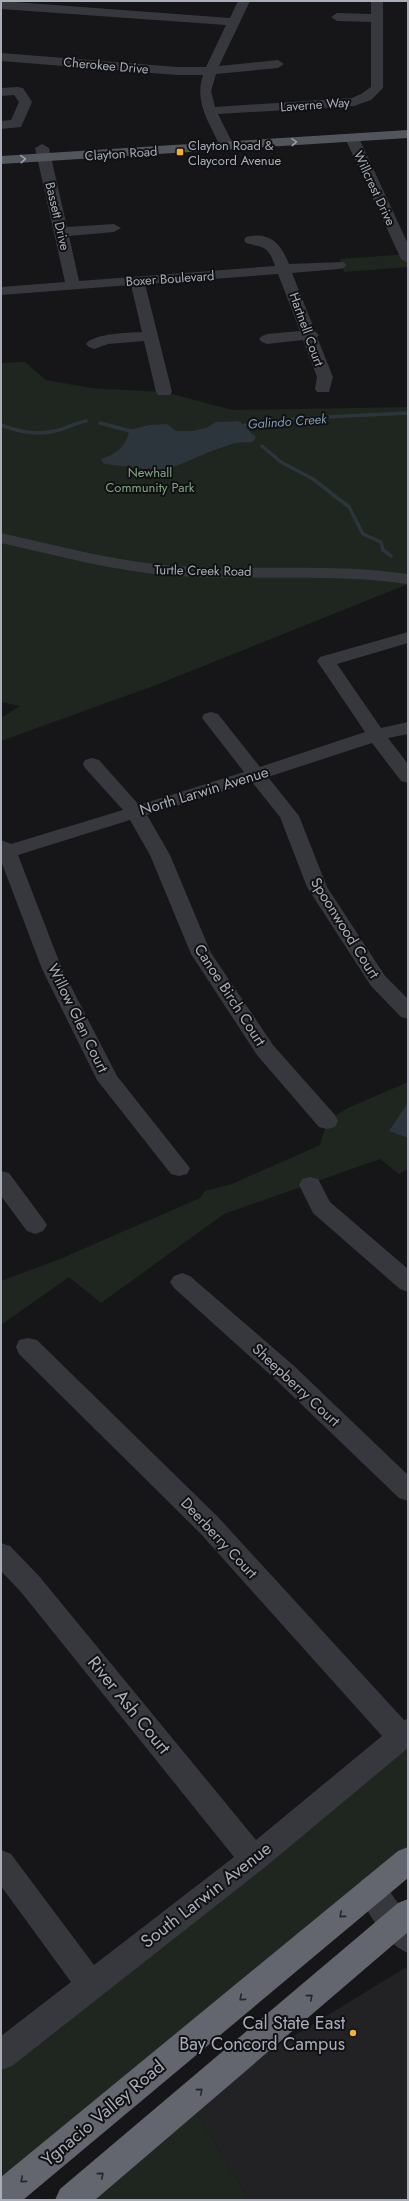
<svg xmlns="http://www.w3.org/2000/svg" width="409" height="2201" font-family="Jost,sans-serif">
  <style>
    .built { fill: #222225 }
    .green { fill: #1e261f }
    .water { fill: #2c353c }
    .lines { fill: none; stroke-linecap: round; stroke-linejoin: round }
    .stream { stroke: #2c353c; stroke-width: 3.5 }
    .minor { fill: #37383d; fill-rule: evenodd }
    .major { fill: #53555c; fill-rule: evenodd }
    .highway { fill: #63666e; fill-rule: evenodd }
    .oneway { stroke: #979ba6 }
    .oneway2 { stroke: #26262a }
    .poi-dot { fill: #f2b134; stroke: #111113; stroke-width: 1.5 }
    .labels { text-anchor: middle; stroke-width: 4; stroke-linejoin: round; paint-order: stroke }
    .far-street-label { font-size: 13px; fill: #a8adb8; stroke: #111113 }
    .far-poi-label { font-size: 13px; fill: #a8adb8; stroke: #111113; text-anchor: start }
    .far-water-label { font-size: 13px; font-style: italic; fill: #7f9bb3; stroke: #111113 }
    .far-park-label { font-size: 13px; fill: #7fa381; stroke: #111113 }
    .street-label { font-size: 15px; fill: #a8adb8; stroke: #111113 }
    .near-street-label { font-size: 18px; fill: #a8adb8; stroke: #111113 }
    .near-poi-label { font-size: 18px; fill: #a8adb8; stroke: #111113; text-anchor: end }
  </style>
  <rect width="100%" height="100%" fill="#161618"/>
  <polygon class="built" points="408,1966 408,2200 249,2200 189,2100"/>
  <g class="green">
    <polygon points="408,254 408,267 344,272 340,259"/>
    <polygon points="25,362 46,380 91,388 164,392 233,410 408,407 408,584 156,685 1,741 1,718 20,706 1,702 1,363"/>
    <polygon points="408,1082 408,1169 399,1174 380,1159 224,1214 101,1303 69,1277 1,1325 1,1281 60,1259 200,1198 205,1191 232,1184 320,1145 327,1121 348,1108"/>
    <polygon points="408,1731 408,1860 1,2198 1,2055"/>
    <polygon points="189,2100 249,2200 71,2200"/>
  </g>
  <g class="water">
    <path d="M238 421C246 425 249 432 256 437L253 442 235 443 209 452 165 471 151 472 140 468 104 464 101 459C115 455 127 446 129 430L149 425 167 424 176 431H193L206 428 216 422Z"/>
    <polygon points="407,1104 408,1104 408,1138 389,1131"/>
  </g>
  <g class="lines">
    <g class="stream">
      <polyline points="100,423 134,432"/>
      <path d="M1 425C19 432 40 436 59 430 68 427 76 423 86 421"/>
      <polyline points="239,426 304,418 408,413"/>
      <polyline points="262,446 281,462 313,479 349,507 363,534 381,542 383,550 391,556"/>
    </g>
    <g class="minor">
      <path d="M1 1 230 18 238 1H250L219 66 278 60 284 64 278 68 216 74 211 91 215 107 352 98 361 94 371 87V22L337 21 331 17 337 13 371 14V1H383V88L371 100 354 106 218 114 234 146 227 150 220 146C209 122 194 102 203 75H177L1 61V53L177 67H206L226 25 1 9Z"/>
      <polygon points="18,87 23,88 32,102 21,127 1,129 1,121 11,120 19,102 14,95 1,96 1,88"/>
      <polygon points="352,134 359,138 408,244 408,263 401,259 345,138"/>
      <path d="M42 144 49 148 67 227 114 224 121 228 114 232 69 236 79 281 275 266C268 246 265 248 246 243L244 240 246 237C270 231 281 244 289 264L344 262 346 265 344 268 339 269 292 273 315 331 319 335 317 337 333 377 329 392H317L315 389 317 377 303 340 267 344 262 342 259 339 262 336 267 334 300 331 278 274 145 284 172 392 170 395H158L156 392 144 341 108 344 94 349 89 347 86 344C94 333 129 333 142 332L131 285 1 295V287L65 282 35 148Z"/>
      <path d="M1 533C59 546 117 562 177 566 254 571 331 563 408 574V584C331 573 254 581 177 576 117 572 59 556 1 543Z"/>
      <polygon points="408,632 408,643 337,664 381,728 408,722 408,734 388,738 408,764 408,783 401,781 372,743 268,777 299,816 327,887 385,976 408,999 408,1019 401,1017 371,986 307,887 280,817 252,782 147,815 170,855 211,953 273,1045 335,1115 338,1121 335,1127 327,1129 319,1127 257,1055 191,954 150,855 130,820 18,855 62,969 117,1076 190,1168 187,1174 179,1176 171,1174 97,1080 42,969 1,861 1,840 11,844 123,810 85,768 83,764 85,760 92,758 99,760 139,805 244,772 202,718 204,714 211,712 218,714 260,767 365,732 317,661 320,657"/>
      <polygon points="1,1171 9,1173 43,1219 47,1225 43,1231 35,1234 27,1231 1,1196"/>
      <polygon points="310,1177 318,1179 330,1202 408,1269 408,1292 400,1289 313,1213 299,1185 302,1179"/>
      <polygon points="182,1273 190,1276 293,1365 408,1475 408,1501 399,1498 275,1379 174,1288 170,1282 174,1276"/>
      <polygon points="28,1338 37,1340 218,1517 404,1720 408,1719 408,1748 264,1868 12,2066 1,2070 1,2036 71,1982 1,1886 1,1850 11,1854 94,1965 234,1857 21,1592 1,1571 1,1543 10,1546 39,1576 256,1840 382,1736 200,1533 19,1354 16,1347 19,1340"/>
      <path d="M372 1876 382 1880 408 1918V1953C385 1944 367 1912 357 1890L362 1880Z"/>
    </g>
    <polygon class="major" points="408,130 408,138 1,164 1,156"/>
    <g class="highway">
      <polygon points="408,1847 408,1878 23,2200 1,2200 1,2177 398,1851"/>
      <polygon points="408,1899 408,1932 95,2200 55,2200 60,2189 398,1903"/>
    </g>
  </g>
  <defs><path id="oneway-chevron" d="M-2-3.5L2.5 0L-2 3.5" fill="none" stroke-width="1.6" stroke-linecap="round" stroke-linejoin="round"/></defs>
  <g class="oneway">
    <use href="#oneway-chevron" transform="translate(294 142) rotate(-3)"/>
    <use href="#oneway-chevron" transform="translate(23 159) rotate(-4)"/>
  </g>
  <g class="oneway2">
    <use href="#oneway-chevron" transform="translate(342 1915) rotate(140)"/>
    <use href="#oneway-chevron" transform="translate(310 1997) rotate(-40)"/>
    <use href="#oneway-chevron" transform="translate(242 1998) rotate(140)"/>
    <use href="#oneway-chevron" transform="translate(200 2091) rotate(-40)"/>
    <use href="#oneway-chevron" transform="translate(101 2175) rotate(-40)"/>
    <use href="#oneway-chevron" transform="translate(23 2180) rotate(140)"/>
  </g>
  <g class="poi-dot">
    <rect x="176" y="148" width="8" height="8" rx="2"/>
    <circle cx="353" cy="2033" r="4"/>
  </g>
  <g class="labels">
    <g class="far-street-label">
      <text transform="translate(106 65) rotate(5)" y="5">Cherokee Drive</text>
      <text transform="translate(315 104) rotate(-4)" y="5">Laverne Way</text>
      <text transform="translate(121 153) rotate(-4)" y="5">Clayton Road</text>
      <text transform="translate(375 188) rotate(65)" y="5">Willcrest Drive</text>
      <text transform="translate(58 216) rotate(77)" y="5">Bassett Drive</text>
      <text transform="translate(170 278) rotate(-4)" y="5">Boxer Boulevard</text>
      <text transform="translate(307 329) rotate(70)" y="5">Hartnell Court</text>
      <text transform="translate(203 570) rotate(1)" y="5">Turtle Creek Road</text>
    </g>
    <g class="far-poi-label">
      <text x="188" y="150">Clayton Road &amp;<tspan x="188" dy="15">Claycord Avenue</tspan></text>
    </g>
    <g class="far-water-label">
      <text transform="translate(287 421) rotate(-4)" y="5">Galindo Creek</text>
    </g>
    <g class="far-park-label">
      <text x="150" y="477">Newhall<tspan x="150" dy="15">Community Park</tspan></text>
    </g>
    <g class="street-label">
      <text transform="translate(204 791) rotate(-17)" y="5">North Larwin Avenue</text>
      <text transform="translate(345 928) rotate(58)" y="5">Spoonwood Court</text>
      <text transform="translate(230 995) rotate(57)" y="5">Canoe Birch Court</text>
      <text transform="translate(78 1018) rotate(64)" y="5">Willow Glen Court</text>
      <text transform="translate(296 1385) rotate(43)" y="5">Sheepberry Court</text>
      <text transform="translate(219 1538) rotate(47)" y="5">Deerberry Court</text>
    </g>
    <g class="near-street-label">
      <text transform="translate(129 1705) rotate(51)" y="6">River Ash Court</text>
      <text transform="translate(206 1895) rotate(-38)" y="6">South Larwin Avenue</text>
      <text transform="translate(103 2113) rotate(-40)" y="6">Ygnacio Valley Road</text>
    </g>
    <g class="near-poi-label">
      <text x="345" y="2029">Cal State East<tspan x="345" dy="21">Bay Concord Campus</tspan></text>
    </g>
  </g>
  <rect width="409" height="2201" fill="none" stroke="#a8adb8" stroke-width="4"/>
</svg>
